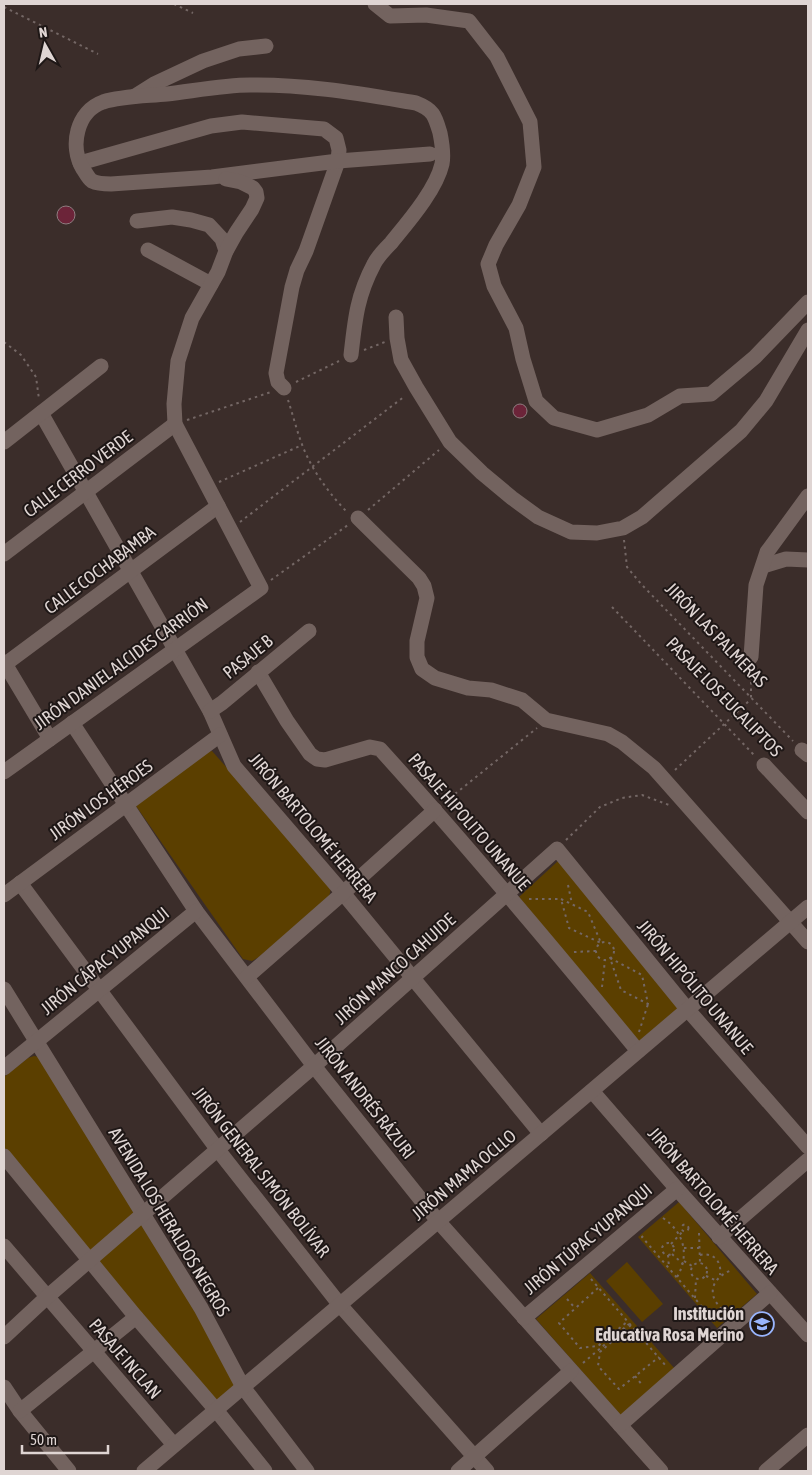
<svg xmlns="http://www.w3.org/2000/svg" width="812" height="1475" font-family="'Asap Condensed',sans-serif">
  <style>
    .green { fill: #5b3f00 }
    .building { fill: #6c2439; stroke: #8f7d80 }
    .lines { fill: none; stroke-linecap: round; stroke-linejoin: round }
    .path { stroke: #746765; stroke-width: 2; stroke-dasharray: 2.5 4; stroke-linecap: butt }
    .minor { stroke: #73635f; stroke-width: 15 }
    .labels { text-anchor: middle; stroke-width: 4; stroke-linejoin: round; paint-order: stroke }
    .street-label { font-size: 18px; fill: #dfd5d3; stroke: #1e1716 }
    .poi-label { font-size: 18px; font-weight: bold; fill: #dfd5d3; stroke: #1e1716; text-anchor: end }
  </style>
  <rect width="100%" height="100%" fill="#3b2d2a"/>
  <g class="green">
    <path d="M212 751 329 883C331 889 331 893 327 899L259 957 252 961 243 959 136 806 206 752Z"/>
    <polygon points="558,861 680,1007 638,1042 519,897"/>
    <polygon points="34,1056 39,1057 139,1214 90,1258 4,1153 4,1077 28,1058"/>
    <polygon points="679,1202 757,1294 717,1328 638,1237"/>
    <polygon points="143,1220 237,1385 215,1405 93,1263"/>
    <polygon points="627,1262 663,1304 642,1322 606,1281"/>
    <polygon points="590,1273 675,1369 621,1416 536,1319"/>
  </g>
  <g class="building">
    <circle cx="66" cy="215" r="9"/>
    <circle cx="520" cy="411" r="7"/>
  </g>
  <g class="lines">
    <g class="path">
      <polyline points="174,4 193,13"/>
      <polyline points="4,7 98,54"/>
      <polyline points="4,342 21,355 36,377 39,399"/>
      <polyline points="364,350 385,342"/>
      <polyline points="296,382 339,361"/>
      <path d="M288 400C293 415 297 432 303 447 313 472 329 493 346 511"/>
      <polyline points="187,420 271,392"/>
      <polyline points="219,482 302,445"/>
      <polyline points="368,510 439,450"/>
      <polyline points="240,522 405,396"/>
      <polyline points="624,540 627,567 642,585 793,741"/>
      <polyline points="271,580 348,525"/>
      <polyline points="612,607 755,756"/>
      <polyline points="751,669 751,699"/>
      <polyline points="675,770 751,699"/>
      <polyline points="445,802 537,728"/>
      <polyline points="566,840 600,807 622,798 642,795 669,805"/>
      <polyline points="568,885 572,904"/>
      <polyline points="529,899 561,899"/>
      <polygon points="561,899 588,912 601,943 569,928"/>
      <circle cx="605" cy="951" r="9"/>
      <polyline points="574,952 596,951"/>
      <polygon points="610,958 642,975 648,1004 621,990"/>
      <polyline points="602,987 605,960"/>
      <polyline points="639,1032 648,1004"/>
      <path d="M663 1218C684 1232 690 1255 677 1277"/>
      <circle cx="685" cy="1228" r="3.5"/>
      <polyline points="699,1233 700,1263"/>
      <polyline points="643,1236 642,1237 716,1323"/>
      <circle cx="668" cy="1249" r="6"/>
      <polyline points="671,1244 683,1231"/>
      <polyline points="684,1248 699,1248"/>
      <polyline points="672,1254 683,1264"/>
      <polyline points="668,1255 669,1268"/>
      <path d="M700 1255C714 1252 722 1262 720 1275"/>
      <polyline points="684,1261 692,1266"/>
      <circle cx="699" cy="1271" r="8"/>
      <polyline points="706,1276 715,1280"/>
      <polyline points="591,1279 666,1366"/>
      <polyline points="598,1288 559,1323 580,1348 598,1346 628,1321"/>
      <polyline points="695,1298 696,1279"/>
      <polyline points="567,1299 575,1308"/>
      <path d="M726 1314C723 1310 719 1306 716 1302 707 1287 718 1275 732 1270"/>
      <polyline points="631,1325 600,1352 598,1366 619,1389 659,1357"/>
      <polyline points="583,1363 629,1324"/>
      <polyline points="635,1376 643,1386"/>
    </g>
    <g class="minor">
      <polyline points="375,4 390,16 426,15 469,21 497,57 530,122 534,167 519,205 496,245 488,264 494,286 516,328 523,359 536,401 554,418 597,430 648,415 680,396 711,394 755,357 808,302"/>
      <polyline points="135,96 154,84 203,61 239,49 266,46"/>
      <polyline points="80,163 211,126 242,122 324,129 336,138 339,150 338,161 306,251 297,270 292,287 276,373 278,382 284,388"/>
      <polyline points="137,221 172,217 191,220 209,225 222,239 226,251"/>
      <polyline points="148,250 211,284"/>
      <polyline points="396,317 397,338 401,360 416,387 450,442 482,473 512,498 538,517 571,532 597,533 623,528 642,517 741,431 766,401 808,330"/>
      <path d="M351 355C355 319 357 296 374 264 378 256 385 249 391 243 408 222 436 190 442 164 444 154 442 143 440 133 435 116 434 110 416 103 361 94 306 84 250 85 224 85 193 91 167 94 147 96 122 96 103 102 77 111 69 146 83 169 86 173 88 178 92 181 98 184 104 184 111 184L212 177 338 161 430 154"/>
      <polyline points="41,413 210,711 234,766 343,893 541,1134"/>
      <polyline points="4,442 101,366"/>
      <polyline points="358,518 419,578 424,586 427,598 417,641 417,657 422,669 435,678 468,688 491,690 522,700 546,720 608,734 622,742 654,768 808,942"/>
      <polyline points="4,554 175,424"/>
      <polyline points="763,566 786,559 808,560"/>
      <polyline points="751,657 756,585 767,552 808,496"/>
      <polyline points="4,662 50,739"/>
      <polyline points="4,665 218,506"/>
      <path d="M258 672 287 721 310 754 317 759 325 760 370 747 380 749C469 847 554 949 638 1051"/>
      <polyline points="210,711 222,703 309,631"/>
      <polyline points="72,723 196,911 314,1066 438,1221 661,1471"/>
      <polyline points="802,750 808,755"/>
      <polyline points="764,765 808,812"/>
      <polyline points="4,772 261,588 175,424 174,404 178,361 192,318 218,272 226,251 236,233 252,209 257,198 256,192 253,188 241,182 226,179"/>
      <polyline points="20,883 218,1150 340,1305 487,1471"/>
      <polyline points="4,895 220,735"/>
      <polyline points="247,977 343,893 435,810"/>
      <polyline points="4,989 201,1308 243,1387 307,1471"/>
      <polyline points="4,1068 196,911"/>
      <polyline points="592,1091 677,1189 808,1335"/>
      <polyline points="4,1156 136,1317 216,1410 265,1471"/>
      <polyline points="719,1237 808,1160"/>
      <polyline points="4,1246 174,1445"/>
      <polyline points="524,1318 677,1189"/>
      <polyline points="4,1337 47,1297 314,1066 557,849 688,1010 808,1147"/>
      <polyline points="4,1387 20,1411 69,1471"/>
      <polyline points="20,1411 136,1317"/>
      <polyline points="620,1425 770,1293"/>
      <polyline points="144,1471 808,907"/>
      <polyline points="458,1471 571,1371"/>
      <polyline points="766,1471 808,1435"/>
    </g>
  </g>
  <defs>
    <g id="school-ring" transform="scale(1.25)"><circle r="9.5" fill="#1e1716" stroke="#99b5fd" stroke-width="1.5"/><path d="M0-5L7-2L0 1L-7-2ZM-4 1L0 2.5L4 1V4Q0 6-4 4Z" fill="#99b5fd"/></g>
  </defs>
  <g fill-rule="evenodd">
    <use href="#school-ring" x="762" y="1324"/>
  </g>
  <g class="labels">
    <g class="street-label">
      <text transform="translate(78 474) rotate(-37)" y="6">CALLE CERRO VERDE</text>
      <text transform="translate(100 570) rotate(-37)" y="6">CALLE COCHABAMBA</text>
      <text transform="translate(716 635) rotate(46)" y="6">JIRÓN LAS PALMERAS</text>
      <text transform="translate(248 657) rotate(-39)" y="6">PASAJE B</text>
      <text transform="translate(121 664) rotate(-36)" y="6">JIRÓN DANIEL ALCIDES CARRIÓN</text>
      <text transform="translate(724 697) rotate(46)" y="6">PASAJE LOS EUCALIPTOS</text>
      <text transform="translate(101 800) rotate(-36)" y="6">JIRÓN LOS HÉROES</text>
      <text transform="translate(469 822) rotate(49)" y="6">PASAJE HIPOLITO UNANUE</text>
      <text transform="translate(313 828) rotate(50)" y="6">JIRÓN BARTOLOMÉ HERRERA</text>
      <text transform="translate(105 961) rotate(-39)" y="6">JIRÓN CÁPAC YUPANQUI</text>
      <text transform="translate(395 969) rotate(-42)" y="6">JIRÓN MANCO CAHUIDE</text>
      <text transform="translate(695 987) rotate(50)" y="6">JIRÓN HIPÓLITO UNANUE</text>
      <text transform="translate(365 1098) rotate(52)" y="6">JIRÓN ANDRÉS RÁZURI</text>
      <text transform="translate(261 1172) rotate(52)" y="6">JIRÓN GENERAL SIMÓN BOLÍVAR</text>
      <text transform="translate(464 1175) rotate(-40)" y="6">JIRÓN MAMA OCLLO</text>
      <text transform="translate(713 1201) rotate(49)" y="6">JIRÓN BARTOLOMÉ HERRERA</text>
      <text transform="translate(169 1222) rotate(59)" y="6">AVENIDA LOS HERALDOS NEGROS</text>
      <text transform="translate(588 1239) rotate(-40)" y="6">JIRÓN TÚPAC YUPANQUI</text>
      <text transform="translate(125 1359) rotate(49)" y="6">PASAJE INCLAN</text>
    </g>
    <g class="poi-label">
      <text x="744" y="1320">Institución<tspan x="744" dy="21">Educativa Rosa Merino</tspan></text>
    </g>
  </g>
  <rect width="812" height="1475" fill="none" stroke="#dfd5d3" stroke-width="10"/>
  <g transform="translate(45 45) rotate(352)" stroke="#1e1716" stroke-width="4" paint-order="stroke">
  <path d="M0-4L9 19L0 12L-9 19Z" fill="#dfd5d3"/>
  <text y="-8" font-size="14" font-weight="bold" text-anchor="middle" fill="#dfd5d3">N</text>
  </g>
  <path d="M22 1445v8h86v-8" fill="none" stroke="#dfd5d3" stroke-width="2.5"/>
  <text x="30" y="1445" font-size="15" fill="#dfd5d3" stroke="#1e1716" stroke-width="4" paint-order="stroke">50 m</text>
</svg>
